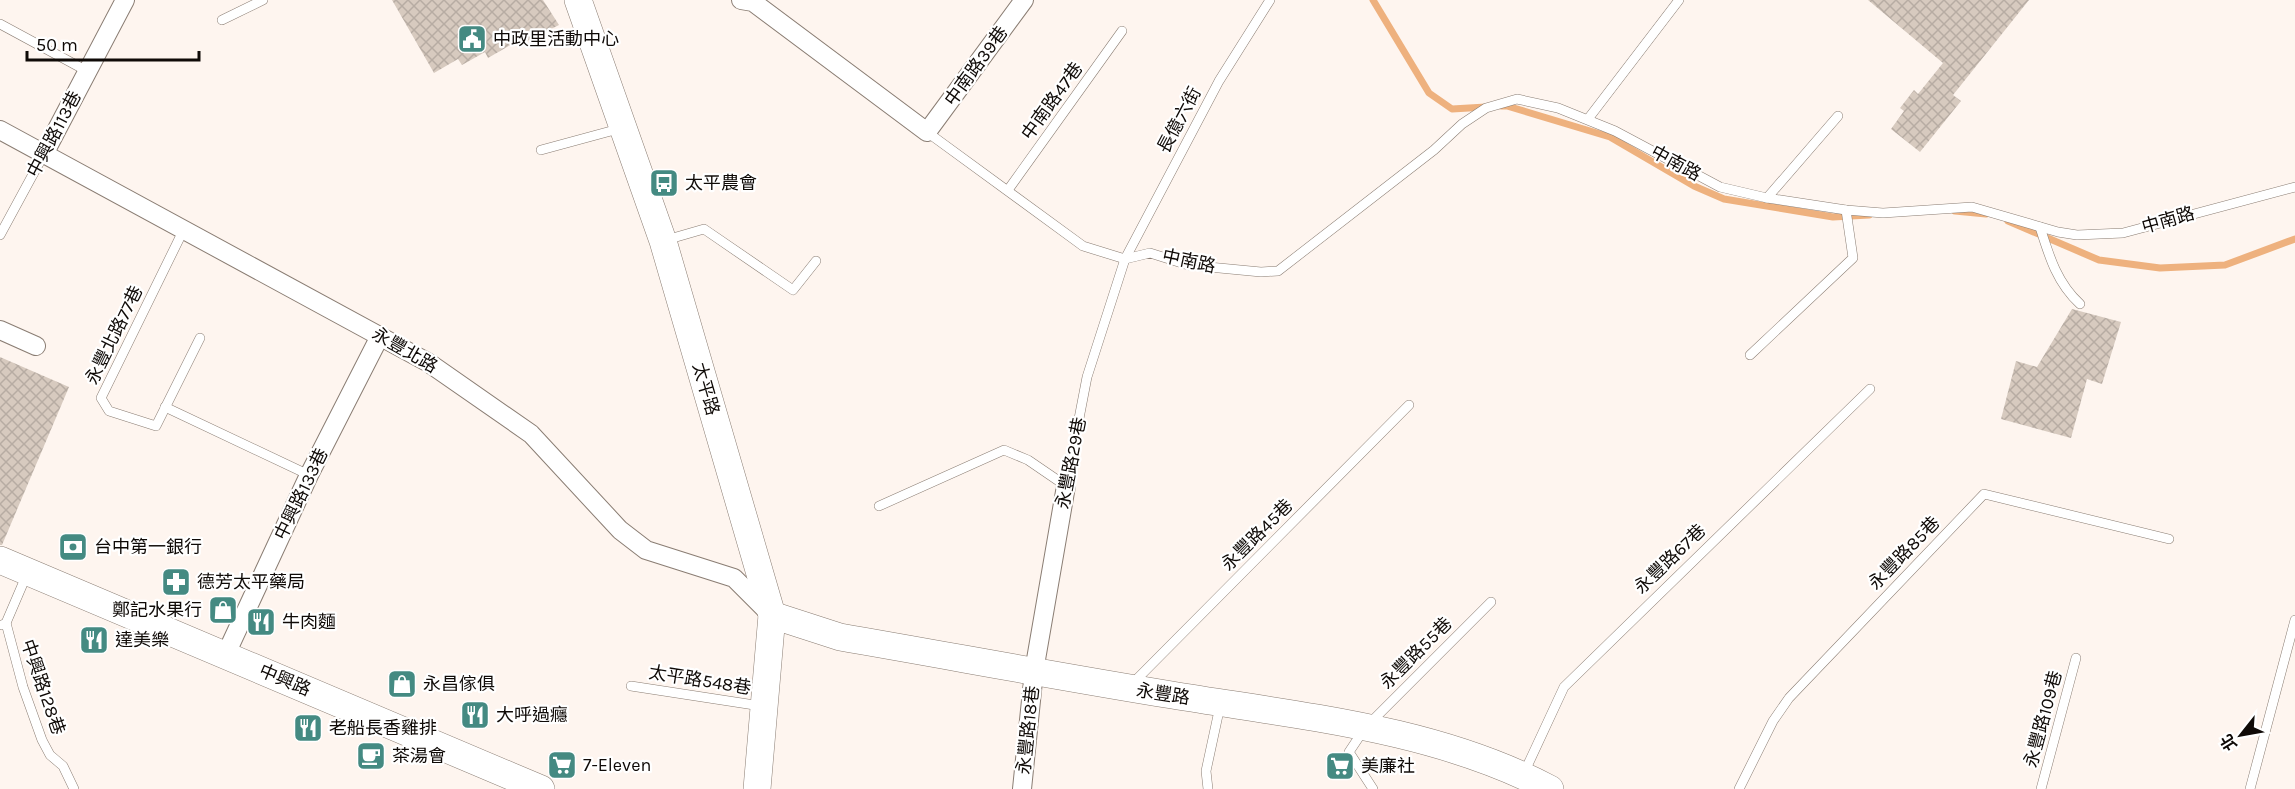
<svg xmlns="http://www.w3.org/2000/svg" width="2295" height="789" font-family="Karla,'Noto Sans TC',sans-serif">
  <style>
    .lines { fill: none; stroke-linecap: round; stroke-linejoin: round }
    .stream { stroke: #eeb17e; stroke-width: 7 }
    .building { fill: url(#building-cross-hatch) }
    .lane-casing { stroke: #8a7d73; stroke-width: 10 }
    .street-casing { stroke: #8a7d73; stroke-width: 20 }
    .secondary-casing { stroke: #8a7d73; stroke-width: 28 }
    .lane { stroke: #fff; stroke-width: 9 }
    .street { stroke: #fff; stroke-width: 18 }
    .secondary { stroke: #fff; stroke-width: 27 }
    .labels { text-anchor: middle; stroke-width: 4.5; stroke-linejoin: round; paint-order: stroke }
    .poi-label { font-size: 18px; fill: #0f0a07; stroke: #fff; text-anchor: start }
    .street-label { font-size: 18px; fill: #0f0a07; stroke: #fff }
  </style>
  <defs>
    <pattern id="building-cross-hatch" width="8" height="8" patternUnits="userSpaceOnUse" patternTransform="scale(1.5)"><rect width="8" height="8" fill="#d7cabf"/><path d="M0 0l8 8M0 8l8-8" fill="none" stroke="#b7aca3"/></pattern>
  </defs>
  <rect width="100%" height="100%" fill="#fef5ef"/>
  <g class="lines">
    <g class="stream">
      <polyline points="1373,0 1429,93 1452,109 1486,107"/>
      <polyline points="1501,106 1507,106 1610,137 1694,186 1724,199 1833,217 1869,215"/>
      <polyline points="1955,211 1986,214"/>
      <polyline points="2008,221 2099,260 2160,268 2225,265 2295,239"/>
    </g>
  </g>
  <g class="building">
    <polygon points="392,0 543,0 559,25 517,46 514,43 488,58 485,52 462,65 458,59 434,73"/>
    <polygon points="1868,0 2029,0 1953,95 1961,101 1920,152 1891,129 1904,111 1900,108 1914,90 1918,94 1943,63"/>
    <polygon points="2072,309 2121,322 2102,384 2087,379 2071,438 2001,419 2016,361 2037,367"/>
    <polygon points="0,357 69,387 2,545 0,545"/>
  </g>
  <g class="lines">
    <g class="lane-casing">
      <g id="lane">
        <polyline points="222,20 263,0"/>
        <polyline points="0,24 87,71"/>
        <polyline points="1588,119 1679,0"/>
        <polyline points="927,132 1083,246 1125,259 1150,253 1188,265 1261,272 1278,271 1434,150 1462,124 1486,108 1517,99 1558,108 1615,131 1720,187 1767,198 1846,210 1883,213 1972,207 2058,232 2077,235 2123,233 2295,187"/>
        <polyline points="541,150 622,128"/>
        <polyline points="1008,190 1122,31"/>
        <polyline points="1767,198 1838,116"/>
        <path d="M2040 227C2049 256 2057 283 2080 304"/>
        <polyline points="184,229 101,398 109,411 156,426 200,338"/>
        <polyline points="0,235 44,154"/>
        <polyline points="666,240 704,229 793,290 816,261"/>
        <polyline points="1750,355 1853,258 1846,210"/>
        <polyline points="165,407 309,475"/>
        <polyline points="879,506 1004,450 1028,460 1066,486 1087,377 1125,259 1219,81 1270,0"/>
        <polyline points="6,623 23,687 42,740 50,755 63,766 74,789"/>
        <polyline points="2,625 6,623 27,574"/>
        <polyline points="1132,684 1409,405"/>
        <polyline points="631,686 761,706"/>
        <polyline points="1524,773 1564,687 1870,389"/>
        <polyline points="1208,789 1206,771 1220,706"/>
        <polyline points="1373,789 1349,752 1365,728 1491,602"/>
        <polyline points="1739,789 1773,721 1789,698 1984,494 2169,539"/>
        <polyline points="2041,789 2076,658"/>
        <polyline points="2250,789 2295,620"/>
      </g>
    </g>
    <g class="street-casing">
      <g id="street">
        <polyline points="741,0 753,2 927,132 1024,0"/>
        <polyline points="0,130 429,363 531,434 620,530 646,550 734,578 770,614"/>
        <polyline points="44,154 125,0"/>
        <polyline points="0,330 36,346"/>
        <polyline points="226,654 309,475 380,336"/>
        <polyline points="1022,789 1034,671 1066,486"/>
      </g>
    </g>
    <g class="secondary-casing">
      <g id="secondary">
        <polyline points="578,0 663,241 772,615 757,789"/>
        <polyline points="0,560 541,789"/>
        <path d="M772 615 840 637C950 656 1061 677 1172 695 1298 716 1435 728 1550 789"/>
      </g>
    </g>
    <use href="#lane" class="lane"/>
    <use href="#street" class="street"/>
    <use href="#secondary" class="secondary"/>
  </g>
  <defs>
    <g id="civic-square" transform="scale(1.5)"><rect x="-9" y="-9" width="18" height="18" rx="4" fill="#448a82" stroke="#fff"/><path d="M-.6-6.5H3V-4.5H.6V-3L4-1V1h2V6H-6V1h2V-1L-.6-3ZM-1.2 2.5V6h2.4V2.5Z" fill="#fff"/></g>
    <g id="bus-square" transform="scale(1.5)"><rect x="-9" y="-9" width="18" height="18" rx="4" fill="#448a82" stroke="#fff"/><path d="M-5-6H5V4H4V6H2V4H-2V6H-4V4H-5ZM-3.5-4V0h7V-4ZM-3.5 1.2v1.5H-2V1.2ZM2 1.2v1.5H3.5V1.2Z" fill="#fff"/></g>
    <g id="bank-square" transform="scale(1.5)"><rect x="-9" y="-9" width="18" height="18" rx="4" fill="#448a82" stroke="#fff"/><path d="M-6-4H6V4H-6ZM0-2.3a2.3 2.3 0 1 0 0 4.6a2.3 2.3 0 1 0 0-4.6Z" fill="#fff"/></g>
    <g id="pharmacy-square" transform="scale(1.5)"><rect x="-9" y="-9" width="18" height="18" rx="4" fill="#448a82" stroke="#fff"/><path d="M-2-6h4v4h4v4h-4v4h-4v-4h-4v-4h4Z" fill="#fff"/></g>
    <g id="shop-square" transform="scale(1.5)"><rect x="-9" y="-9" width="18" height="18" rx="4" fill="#448a82" stroke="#fff"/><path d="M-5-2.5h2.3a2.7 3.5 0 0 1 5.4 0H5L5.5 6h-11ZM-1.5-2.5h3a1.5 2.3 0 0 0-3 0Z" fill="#fff"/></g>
    <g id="restaurant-square" transform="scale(1.5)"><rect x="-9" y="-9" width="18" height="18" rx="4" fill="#448a82" stroke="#fff"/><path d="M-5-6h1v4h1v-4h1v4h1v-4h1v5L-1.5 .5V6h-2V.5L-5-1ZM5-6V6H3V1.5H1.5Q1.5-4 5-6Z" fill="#fff"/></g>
    <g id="cafe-square" transform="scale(1.5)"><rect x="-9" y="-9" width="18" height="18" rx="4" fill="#448a82" stroke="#fff"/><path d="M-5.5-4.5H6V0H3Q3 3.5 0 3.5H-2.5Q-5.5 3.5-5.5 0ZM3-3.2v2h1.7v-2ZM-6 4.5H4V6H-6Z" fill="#fff"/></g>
    <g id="supermarket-square" transform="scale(1.5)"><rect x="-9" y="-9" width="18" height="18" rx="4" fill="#448a82" stroke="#fff"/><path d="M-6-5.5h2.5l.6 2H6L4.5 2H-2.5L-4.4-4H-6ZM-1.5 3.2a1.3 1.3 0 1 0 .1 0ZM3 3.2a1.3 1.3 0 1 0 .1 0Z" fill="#fff"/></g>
  </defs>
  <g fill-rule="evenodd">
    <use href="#civic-square" x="472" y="39"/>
    <use href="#bus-square" x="664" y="183"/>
    <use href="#bank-square" x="73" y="547"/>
    <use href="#pharmacy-square" x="176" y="582"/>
    <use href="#shop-square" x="223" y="610"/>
    <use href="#restaurant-square" x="261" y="622"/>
    <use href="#restaurant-square" x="94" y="640"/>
    <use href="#shop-square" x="402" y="684"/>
    <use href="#restaurant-square" x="475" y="715"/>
    <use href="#restaurant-square" x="308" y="728"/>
    <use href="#cafe-square" x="371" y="756"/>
    <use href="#supermarket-square" x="562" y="765"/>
    <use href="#supermarket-square" x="1340" y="766"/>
  </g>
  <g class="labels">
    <g class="poi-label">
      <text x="493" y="45">中政里活動中心</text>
      <text x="685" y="189">太平農會</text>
      <text x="94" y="553">台中第一銀行</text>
      <text x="197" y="588">德芳太平藥局</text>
      <text x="202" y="616" text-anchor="end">鄭記水果行</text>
      <text x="282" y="628">牛肉麵</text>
      <text x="115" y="646">達美樂</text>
      <text x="423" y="690">永昌傢俱</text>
      <text x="496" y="721">大呼過癮</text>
      <text x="329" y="734">老船長香雞排</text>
      <text x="392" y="762">茶湯會</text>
      <text x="583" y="771">7-Eleven</text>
      <text x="1361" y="772">美廉社</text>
    </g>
    <g class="street-label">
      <text transform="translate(976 66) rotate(-54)" y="6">中南路39巷</text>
      <text transform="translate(1052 101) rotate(-54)" y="6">中南路47巷</text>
      <text transform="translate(1179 120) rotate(-62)" y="6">長億六街</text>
      <text transform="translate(54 134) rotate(-62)" y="6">中興路113巷</text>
      <text transform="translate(1676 163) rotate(29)" y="6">中南路</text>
      <text transform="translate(2168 220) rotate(-16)" y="6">中南路</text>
      <text transform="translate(1189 261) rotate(12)" y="6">中南路</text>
      <text transform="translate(114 335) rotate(-64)" y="6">永豐北路77巷</text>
      <text transform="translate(405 350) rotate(30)" y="6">永豐北路</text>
      <text transform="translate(706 389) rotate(74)" y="6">太平路</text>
      <text transform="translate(1071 463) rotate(-79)" y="6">永豐路29巷</text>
      <text transform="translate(301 494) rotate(-64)" y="6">中興路133巷</text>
      <text transform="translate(1257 535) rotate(-45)" y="6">永豐路45巷</text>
      <text transform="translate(1904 553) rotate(-46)" y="6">永豐路85巷</text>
      <text transform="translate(1670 559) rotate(-44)" y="6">永豐路67巷</text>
      <text transform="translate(1416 653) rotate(-45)" y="6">永豐路55巷</text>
      <text transform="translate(285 680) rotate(23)" y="6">中興路</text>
      <text transform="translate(700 680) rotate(9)" y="6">太平路548巷</text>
      <text transform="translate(43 687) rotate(71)" y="6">中興路128巷</text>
      <text transform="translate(1163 694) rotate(9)" y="6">永豐路</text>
      <text transform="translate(2043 719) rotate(-75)" y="6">永豐路109巷</text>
      <text transform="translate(1028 730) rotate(-84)" y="6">永豐路18巷</text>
    </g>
  </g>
  <g transform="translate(2241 735) rotate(239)" stroke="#ffffff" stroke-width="4.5" paint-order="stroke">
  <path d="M0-4.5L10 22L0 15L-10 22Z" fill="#0f0a07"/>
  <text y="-9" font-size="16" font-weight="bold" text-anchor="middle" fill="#0f0a07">北</text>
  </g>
  <path d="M27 51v9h172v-9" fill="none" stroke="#0f0a07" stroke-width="3"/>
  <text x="36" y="51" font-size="18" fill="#0f0a07" stroke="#ffffff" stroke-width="4.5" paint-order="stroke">50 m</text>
</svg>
